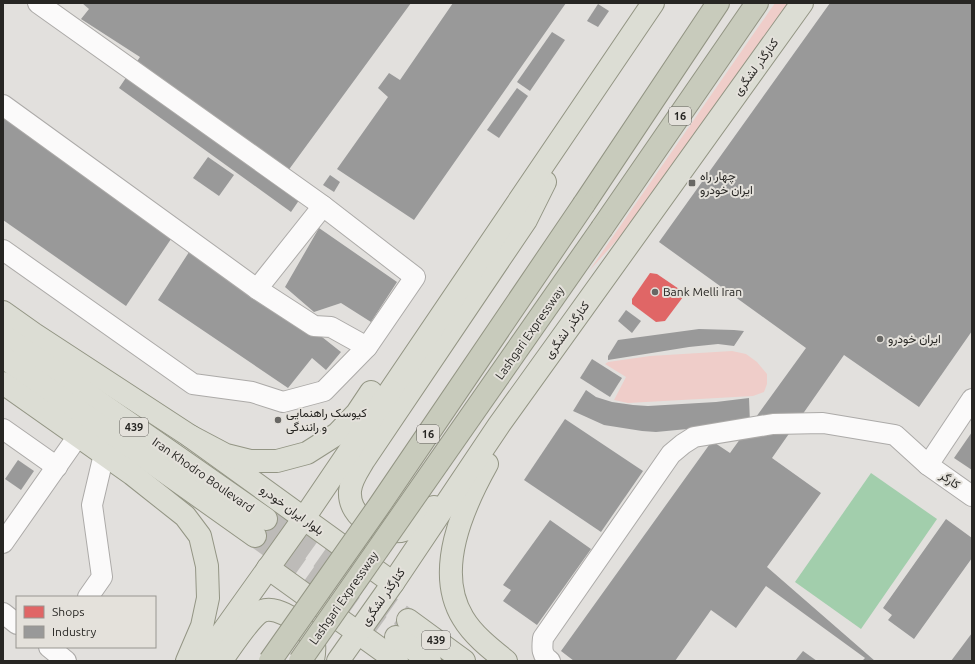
<svg xmlns="http://www.w3.org/2000/svg" width="975" height="664" font-family="Ubuntu,Vazirmatn,sans-serif">
  <style>
    .green { fill: #efcdc9 }
    .water { fill: #a2ceac }
    .shops { fill: #e06666 }
    .industry { fill: #999 }
    .lines { fill: none; stroke-linecap: round; stroke-linejoin: round }
    .major-tunnel { stroke: #bdbbb8; stroke-width: 22; stroke-dasharray: 22 11; stroke-linecap: butt }
    .minor-casing { stroke: #acaaa8; stroke-width: 22 }
    .major-casing { stroke: #939584; stroke-width: 24 }
    .highway-casing { stroke: #939584; stroke-width: 24 }
    .minor { stroke: #fbfafa; stroke-width: 20 }
    .major { stroke: #dcddd4; stroke-width: 22 }
    .highway { stroke: #c8cbbc; stroke-width: 22 }
    .highway-bridge-casing { stroke: #939584; stroke-width: 24; stroke-linecap: butt }
    .highway-bridge { stroke: #c8cbbc; stroke-width: 22 }
    .poi-dot { fill: #686764; stroke: #e4e1db; stroke-width: 1.5 }
    .labels { text-anchor: middle; stroke-width: 4; stroke-linejoin: round; paint-order: stroke }
    .shield { fill: #e4e1db; stroke: #605e5a; stroke-width: 1 }
    .shield-label { font-size: 11px; font-weight: bold; fill: #272623 }
    .street-label { font-size: 12px; fill: #272623; stroke: #e4e1db }
    .poi-label { font-size: 12px; fill: #272623; stroke: #e4e1db; text-anchor: start }
  </style>
  <rect width="100%" height="100%" fill="#e2e0dd"/>
  <g class="green">
    <polygon points="775,3 788,3 636,219 589,271"/>
    <polygon points="732,351 746,354 757,362 767,374 767,384 764,392 753,396 628,403 614,400 626,377 605,364 608,362 650,356"/>
  </g>
  <polygon class="water" points="871,473 937,519 861,629 795,582"/>
  <polygon class="shops" points="650,273 657,274 682,291 683,297 665,321 656,322 632,304 632,299"/>
  <g class="industry">
    <polygon points="82,3 411,3 282,179 304,193 291,212 119,88 140,57 81,19 89,9"/>
    <polygon points="453,3 566,3 414,220 337,169 388,97 378,88 389,73 400,80"/>
    <polygon points="830,3 972,3 972,331 919,407 844,355 772,458 821,493 767,567 875,661 862,661 865,658 766,586 736,628 711,610 675,661 574,661 561,651 712,441 730,453 806,348 659,242"/>
    <polygon points="598,4 609,11 598,27 587,21"/>
    <polygon points="552,32 565,40 530,91 517,82"/>
    <polygon points="517,88 528,96 499,138 487,130"/>
    <polygon points="3,117 171,239 126,306 3,220"/>
    <polygon points="208,157 234,175 219,196 193,178"/>
    <polygon points="330,175 340,182 334,192 323,185"/>
    <polygon points="319,228 397,282 371,322 341,303 314,312 285,287"/>
    <polygon points="191,249 322,337 341,352 326,370 312,358 288,388 158,300"/>
    <polygon points="626,310 641,321 632,333 618,321"/>
    <polygon points="699,329 734,330 744,331 734,346 718,344 689,347 608,360 608,356 618,340"/>
    <polygon points="592,359 622,378 610,397 580,378"/>
    <polygon points="586,390 596,397 612,402 633,405 648,406 716,402 749,398 750,423 656,432 642,431 604,425 573,411"/>
    <polygon points="565,419 643,471 601,532 524,480"/>
    <polygon points="972,432 972,470 954,458"/>
    <polygon points="18,460 34,471 21,490 5,479"/>
    <polygon points="946,519 972,538 972,558 914,639 888,620 892,615 883,608"/>
    <polygon points="550,520 591,549 537,625 503,601 511,590 503,585"/>
    <polygon points="972,633 972,661 951,661"/>
    <polygon points="803,651 817,661 795,661"/>
  </g>
  <g class="lines">
    <g class="major-tunnel">
      <polyline points="266,519 408,620"/>
      <polyline points="255,536 396,637"/>
    </g>
    <g class="minor-casing">
      <g id="minor">
        <polyline points="3,105 257,289 314,326 331,327 367,347"/>
        <polyline points="3,250 193,384 252,392 283,402 324,391 367,347 415,277 323,206 38,3"/>
        <polyline points="257,289 323,206"/>
        <polyline points="3,429 57,467"/>
        <polyline points="928,465 972,399"/>
        <polyline points="3,543 78,436"/>
        <polyline points="88,597 102,577 92,505 104,454"/>
        <polyline points="3,613 17,624"/>
        <polyline points="49,647 66,661"/>
        <path d="M550 661C541 655 542 648 543 638L671 454 683 444 694 437 773 424 823 423 895 435 928 465 972 496"/>
      </g>
    </g>
    <g class="major-casing">
      <g id="major">
        <polyline points="3,312 34,334 190,436 393,583"/>
        <polyline points="3,335 266,519"/>
        <polyline points="3,357 255,536"/>
        <polyline points="3,383 132,474 185,516 200,536 207,566 208,598 202,626 187,661"/>
        <polyline points="190,436 226,455 250,461 277,461 307,453 337,434 357,413 371,392"/>
        <path d="M487 464C463 507 434 571 463 618 473 635 491 649 506 661"/>
        <path d="M434 507C427 514 418 525 408 529 384 538 348 519 350 491 351 479 359 469 364 460L526 220 545 182"/>
        <polyline points="268,568 397,661"/>
        <polyline points="408,620 464,661"/>
        <polyline points="396,637 430,661"/>
        <polyline points="202,661 304,518 653,3"/>
        <path d="M221 661C230 649 250 617 262 611 279 604 310 628 314 645 315 650 314 655 313 660"/>
        <polyline points="338,661 393,583 499,425 802,3"/>
      </g>
    </g>
    <g class="highway-casing">
      <g id="highway">
        <polyline points="584,204 718,3"/>
        <polyline points="602,228 757,3"/>
      </g>
    </g>
    <use href="#minor" class="minor"/>
    <use href="#major" class="major"/>
    <use href="#highway" class="highway"/>
    <g class="highway-bridge-casing">
      <g id="highway-bridge">
        <polyline points="270,661 379,506 584,204"/>
        <polyline points="300,661 602,228"/>
      </g>
    </g>
    <use href="#highway-bridge" class="highway-bridge"/>
  </g>
  <g class="poi-dot">
    <rect x="688" y="179" width="8" height="8" rx="2"/>
    <circle cx="655" cy="292" r="4"/>
    <circle cx="880" cy="339" r="4"/>
    <circle cx="278" cy="420" r="4"/>
  </g>
  <g class="labels">
    <g class="shield">
      <rect x="669" y="107" width="22" height="18" rx="3"/>
      <rect x="120" y="418" width="28" height="18" rx="3"/>
      <rect x="417" y="425" width="22" height="18" rx="3"/>
      <rect x="422" y="631" width="28" height="18" rx="3"/>
    </g>
    <g class="shield-label">
      <text x="680" y="120">16</text>
      <text x="134" y="431">439</text>
      <text x="428" y="438">16</text>
      <text x="436" y="644">439</text>
    </g>
    <g class="street-label">
      <text transform="translate(756 67) rotate(-54)" y="4">کنارگذر لشگری</text>
      <text transform="translate(567 330) rotate(-54)" y="4">کنارگذر لشگری</text>
      <text transform="translate(530 333) rotate(-55)" y="4">Lashgari Expressway</text>
      <text transform="translate(203 475) rotate(35)" y="4">Iran Khodro Boulevard</text>
      <text transform="translate(950 480) rotate(35)" y="4">کارگر</text>
      <text transform="translate(292 510) rotate(36)" y="4">بلوار ایران خودرو</text>
      <text transform="translate(383 597) rotate(-55)" y="4">کنارگذر لشگری</text>
      <text transform="translate(344 598) rotate(-55)" y="4">Lashgari Expressway</text>
    </g>
    <g class="poi-label">
      <text x="700" y="180">چهار راه<tspan x="700" dy="14">ایران خودرو</tspan></text>
      <text x="663" y="296">Bank Melli Iran</text>
      <text x="888" y="343">ایران خودرو</text>
      <text x="286" y="417">کیوسک راهنمایی<tspan x="286" dy="14">و رانندگی</tspan></text>
    </g>
  </g>
  <rect width="975" height="664" fill="none" stroke="#272623" stroke-width="8"/>
  <rect x="16" y="596" width="140" height="52" fill="#e4e1db" stroke="#989691"/>
  <rect x="24" y="606" width="20" height="12" fill="#e06666" stroke="#989691"/>
  <text x="52" y="616" font-size="12" fill="#272623">Shops</text>
  <rect x="24" y="626" width="20" height="12" fill="#999999" stroke="#989691"/>
  <text x="52" y="636" font-size="12" fill="#272623">Industry</text>
</svg>
